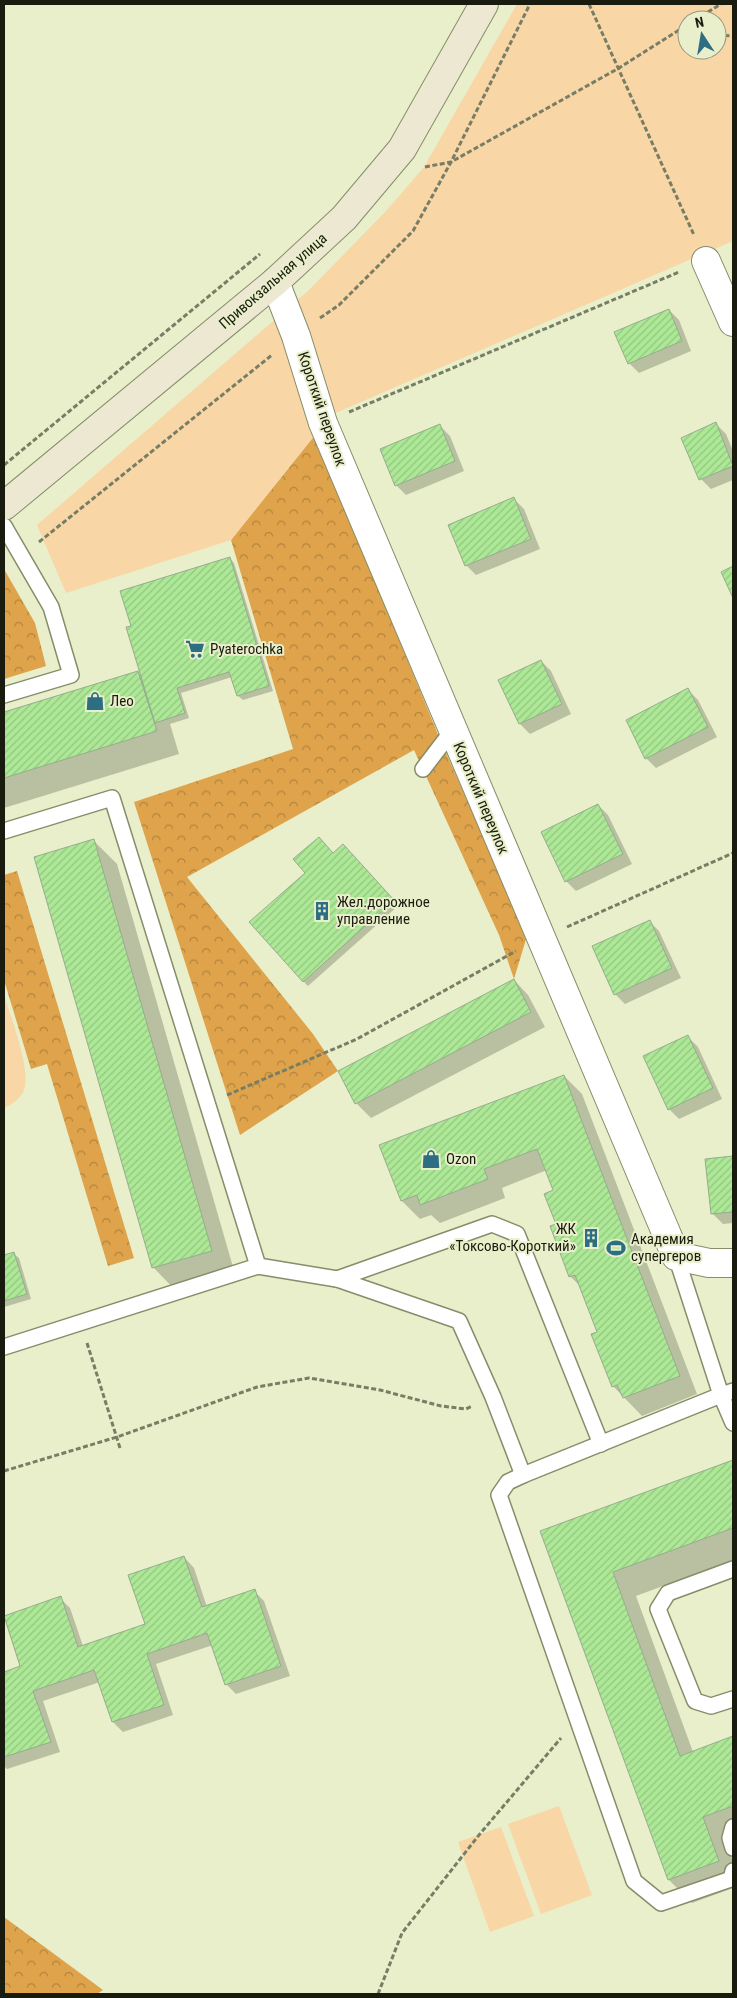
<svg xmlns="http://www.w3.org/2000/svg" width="737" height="1998" font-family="'Roboto Condensed',sans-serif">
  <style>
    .forest { fill: url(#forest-crowns) }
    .park { fill: #f9d6a5; fill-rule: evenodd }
    .shadow { fill: #0003 }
    .building { fill: url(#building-hatch); stroke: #96ac8e }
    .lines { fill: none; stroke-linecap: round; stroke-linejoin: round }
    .lane-casing { stroke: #868d6a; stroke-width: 18 }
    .street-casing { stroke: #868d6a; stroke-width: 30 }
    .secondary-casing { stroke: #868d6a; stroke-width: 30 }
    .path { stroke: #787d65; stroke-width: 3; stroke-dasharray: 5 2.5; stroke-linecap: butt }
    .lane { stroke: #fff; stroke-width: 15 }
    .street { stroke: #fff; stroke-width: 28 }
    .secondary { stroke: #ede8d1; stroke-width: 28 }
    .labels { text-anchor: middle; stroke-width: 4; stroke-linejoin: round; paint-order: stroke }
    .street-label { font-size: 15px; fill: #191b0e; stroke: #e8efca }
    .poi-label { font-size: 15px; fill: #191b0e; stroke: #e8efca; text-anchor: start }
  </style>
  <defs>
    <pattern id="forest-crowns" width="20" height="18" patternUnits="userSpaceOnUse" patternTransform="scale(1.25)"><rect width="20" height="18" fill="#dea34b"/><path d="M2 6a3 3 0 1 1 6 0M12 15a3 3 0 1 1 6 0" fill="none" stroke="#b3843d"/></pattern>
    <pattern id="building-hatch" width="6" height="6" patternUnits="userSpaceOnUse" patternTransform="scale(1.25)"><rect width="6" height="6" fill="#ace896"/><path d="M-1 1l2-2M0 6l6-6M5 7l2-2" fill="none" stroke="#93c680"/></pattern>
  </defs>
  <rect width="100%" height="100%" fill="#e8efca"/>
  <g class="forest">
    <polygon points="315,435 439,737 527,936 514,979 499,935 414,750 187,877 313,1034 338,1071 240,1135 134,802 293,749 231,540"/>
    <polygon points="4,569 35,623 46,666 4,679"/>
    <polygon points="17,871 134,1258 108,1266 47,1064 31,1069 4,980 4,875"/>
    <polygon points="4,1917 103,1990 97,1994 4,1994"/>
  </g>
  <g class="park">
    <path d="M517 4H733V241L331 415 231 540 66 593 37 525 309 290 387 210 424 167ZM687 20H717V50H687Z"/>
    <path d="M4 995C11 1018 31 1068 24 1090 22 1097 10 1106 4 1108Z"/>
    <polygon points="559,1806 592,1895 541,1914 508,1824"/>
    <polygon points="501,1827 534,1916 490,1932 458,1842"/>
  </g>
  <g class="shadow">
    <polygon points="669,310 679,320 691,351 639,373 629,363"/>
    <polygon points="716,424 726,434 733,451 733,480 711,489 701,479"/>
    <polygon points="440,426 450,436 464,471 406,495 396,485"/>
    <polygon points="514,499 524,509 540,549 476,575 466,565"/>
    <polygon points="230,558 234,563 273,691 243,700 238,696 232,677 181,693 189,718 170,724 179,754 4,808 4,714 138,673 142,676 132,627"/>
    <polygon points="541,661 551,671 571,714 530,734 520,724 500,681"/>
    <polygon points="688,690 698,700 717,737 656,768 646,758"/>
    <polygon points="598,805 608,815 632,864 576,891 566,881"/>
    <polygon points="94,841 117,864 235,1274 176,1291 153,1267"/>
    <polygon points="348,850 398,906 308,986 303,981 333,854"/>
    <polygon points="649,921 659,931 681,978 625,1004 615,994"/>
    <polygon points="514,980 528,995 545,1027 371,1118 356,1103"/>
    <polygon points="688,1037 698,1047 722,1099 679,1119 669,1109"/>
    <polygon points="564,1076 582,1094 697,1394 642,1416 613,1386 599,1332 581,1287 570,1276 557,1224 555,1191 547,1170 502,1188 505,1198 440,1223 431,1215 420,1219 402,1201"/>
    <polygon points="733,1157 733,1223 723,1224 713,1214 706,1161"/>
    <polygon points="14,1254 19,1258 31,1299 4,1307 4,1257"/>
    <polygon points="733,1462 733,1560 636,1596 693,1752 733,1738 733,1838 726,1841 733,1862 733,1888 692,1903 669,1880 541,1532"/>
    <polygon points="184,1557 194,1568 207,1607 254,1591 264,1601 290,1676 236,1694 226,1684 213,1645 156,1664 173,1715 123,1732 113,1722 100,1682 43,1701 60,1752 7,1769 4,1766 4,1673 21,1667 4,1617 60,1598 70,1608 83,1646 146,1625"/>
  </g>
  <g class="building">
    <polygon points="669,309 682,341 628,364 614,332"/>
    <polygon points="716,422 733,466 699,480 681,438"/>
    <polygon points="440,424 455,461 395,486 380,449"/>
    <polygon points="514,497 531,539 465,566 448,525"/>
    <polygon points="230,557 269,686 237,696 229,672 177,688 185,713 155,723 126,627 131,626 120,591"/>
    <polygon points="733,566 733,598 721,572"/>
    <polygon points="541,660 562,704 519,724 498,680"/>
    <polygon points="138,671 157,731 4,778 4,712"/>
    <polygon points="688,688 708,727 645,759 626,720"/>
    <polygon points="598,804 623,854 565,882 541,832"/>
    <polygon points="319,837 333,853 343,844 394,900 303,982 249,922 305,873 293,859"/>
    <polygon points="94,839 212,1251 152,1268 34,857"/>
    <polygon points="650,920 672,968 614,995 592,946"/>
    <polygon points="514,979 531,1012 355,1104 338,1071"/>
    <polygon points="688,1035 713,1088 668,1110 643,1056"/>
    <polygon points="564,1075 680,1376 623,1398 617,1385 612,1387 591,1334 597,1332 575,1275 569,1277 550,1226 556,1224 544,1194 553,1190 537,1149 484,1169 488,1179 420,1205 417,1195 401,1201 379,1145"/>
    <polygon points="733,1156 733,1212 711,1214 705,1159"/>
    <polygon points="14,1252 27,1294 4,1301 4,1255"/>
    <polygon points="733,1460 733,1528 613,1572 680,1756 733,1736 733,1806 703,1817 719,1861 668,1880 540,1531"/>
    <polygon points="184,1556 202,1607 255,1589 281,1666 225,1685 207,1633 147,1654 164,1705 112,1722 94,1670 33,1691 51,1742 4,1757 4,1672 20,1666 4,1616 61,1596 78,1647 145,1624 128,1575"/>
  </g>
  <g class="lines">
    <g class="lane-casing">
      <g id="lane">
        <polyline points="4,526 51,607 71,675 4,695"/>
        <polyline points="423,769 452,731"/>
        <polyline points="4,831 112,798 258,1266 4,1347"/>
        <polyline points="258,1266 337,1279 459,1321 493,1397 523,1475 721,1395 676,1256"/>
        <polyline points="337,1279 492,1224 517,1234 601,1444"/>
        <polyline points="733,1391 721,1395 733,1423"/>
        <polyline points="523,1475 508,1482 499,1495 634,1881 661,1903 731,1879 733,1871"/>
        <polyline points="733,1569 668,1593 658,1609 695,1701 711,1706 733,1699"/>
        <polyline points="733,1827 730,1838 733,1848"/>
      </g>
    </g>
    <g class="street-casing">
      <g id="street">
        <polyline points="706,261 733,322"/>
        <polyline points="275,282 296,336 323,423 676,1256 709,1263 733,1263"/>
      </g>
    </g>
    <g class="secondary-casing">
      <polyline id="secondary" points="4,506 275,282 344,218 402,149 484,4"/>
    </g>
    <g class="path">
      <polyline points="589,4 694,235"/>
      <polyline points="695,20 721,4"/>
      <polyline points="680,31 687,31"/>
      <polyline points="717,35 733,36"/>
      <polyline points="425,167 451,162 619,68 687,25"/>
      <polyline points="320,318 339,305 413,231 451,162 530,4"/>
      <polyline points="349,412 679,272"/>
      <polyline points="4,465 260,254"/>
      <polyline points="39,542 272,355"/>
      <polyline points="567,927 733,853"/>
      <polyline points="227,1095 357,1039 516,951"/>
      <polyline points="87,1343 120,1448"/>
      <polyline points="4,1471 117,1437 257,1387 309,1378 380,1390 441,1406 466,1409 472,1406"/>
      <polyline points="378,1994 402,1933 479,1835 561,1738"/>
    </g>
    <use href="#lane" class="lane"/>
    <use href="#street" class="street"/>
    <use href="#secondary" class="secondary"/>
  </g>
  <defs>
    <g id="supermarket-bare" transform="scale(1.5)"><path d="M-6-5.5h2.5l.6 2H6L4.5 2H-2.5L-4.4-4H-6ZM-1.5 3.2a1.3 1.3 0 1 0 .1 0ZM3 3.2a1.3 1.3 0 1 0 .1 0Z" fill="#2d6e82" stroke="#e8efca" stroke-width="2.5" paint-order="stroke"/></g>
    <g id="shop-bare" transform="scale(1.5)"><path d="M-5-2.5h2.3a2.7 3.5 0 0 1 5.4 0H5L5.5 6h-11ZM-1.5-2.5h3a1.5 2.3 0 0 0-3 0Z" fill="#2d6e82" stroke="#e8efca" stroke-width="2.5" paint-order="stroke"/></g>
    <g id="building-bare" transform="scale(1.5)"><path d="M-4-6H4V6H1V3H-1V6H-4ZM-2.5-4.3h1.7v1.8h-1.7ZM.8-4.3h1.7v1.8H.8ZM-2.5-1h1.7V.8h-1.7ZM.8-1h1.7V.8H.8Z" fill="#2d6e82" stroke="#e8efca" stroke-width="2.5" paint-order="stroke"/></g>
    <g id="stadium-bare" transform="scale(1.5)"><path d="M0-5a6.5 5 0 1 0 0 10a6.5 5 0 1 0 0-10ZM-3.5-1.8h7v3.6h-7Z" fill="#2d6e82" stroke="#e8efca" stroke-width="2.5" paint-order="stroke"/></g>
  </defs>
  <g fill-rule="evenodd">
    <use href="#supermarket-bare" x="195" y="649"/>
    <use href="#shop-bare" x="95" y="701"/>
    <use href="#building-bare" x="322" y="911"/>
    <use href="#shop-bare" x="431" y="1159"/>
    <use href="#building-bare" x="591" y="1238"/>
    <use href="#stadium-bare" x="616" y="1248"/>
  </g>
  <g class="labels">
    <g class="street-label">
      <text transform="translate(273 281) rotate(-41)" y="5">Привокзальная улица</text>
      <text transform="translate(322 409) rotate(71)" y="5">Короткий переулок</text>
      <text transform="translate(481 798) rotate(67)" y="5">Короткий переулок</text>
    </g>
    <g class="poi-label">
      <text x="210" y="654">Pyaterochka</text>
      <text x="110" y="706">Лео</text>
      <text x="337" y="907">Жел.дорожное<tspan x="337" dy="17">управление</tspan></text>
      <text x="446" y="1164">Ozon</text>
      <text x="576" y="1234" text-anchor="end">ЖК<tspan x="576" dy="17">«Токсово-Короткий»</tspan></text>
      <text x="631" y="1244">Академия<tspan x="631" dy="17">супергеров</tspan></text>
    </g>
  </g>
  <rect width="737" height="1998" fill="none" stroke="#191b0e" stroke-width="10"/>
  <g transform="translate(702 35) rotate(348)"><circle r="24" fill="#e8efca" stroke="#959a7f"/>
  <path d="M0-4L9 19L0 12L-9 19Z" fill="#2d6e82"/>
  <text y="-8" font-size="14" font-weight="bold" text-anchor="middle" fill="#191b0e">N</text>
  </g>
</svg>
